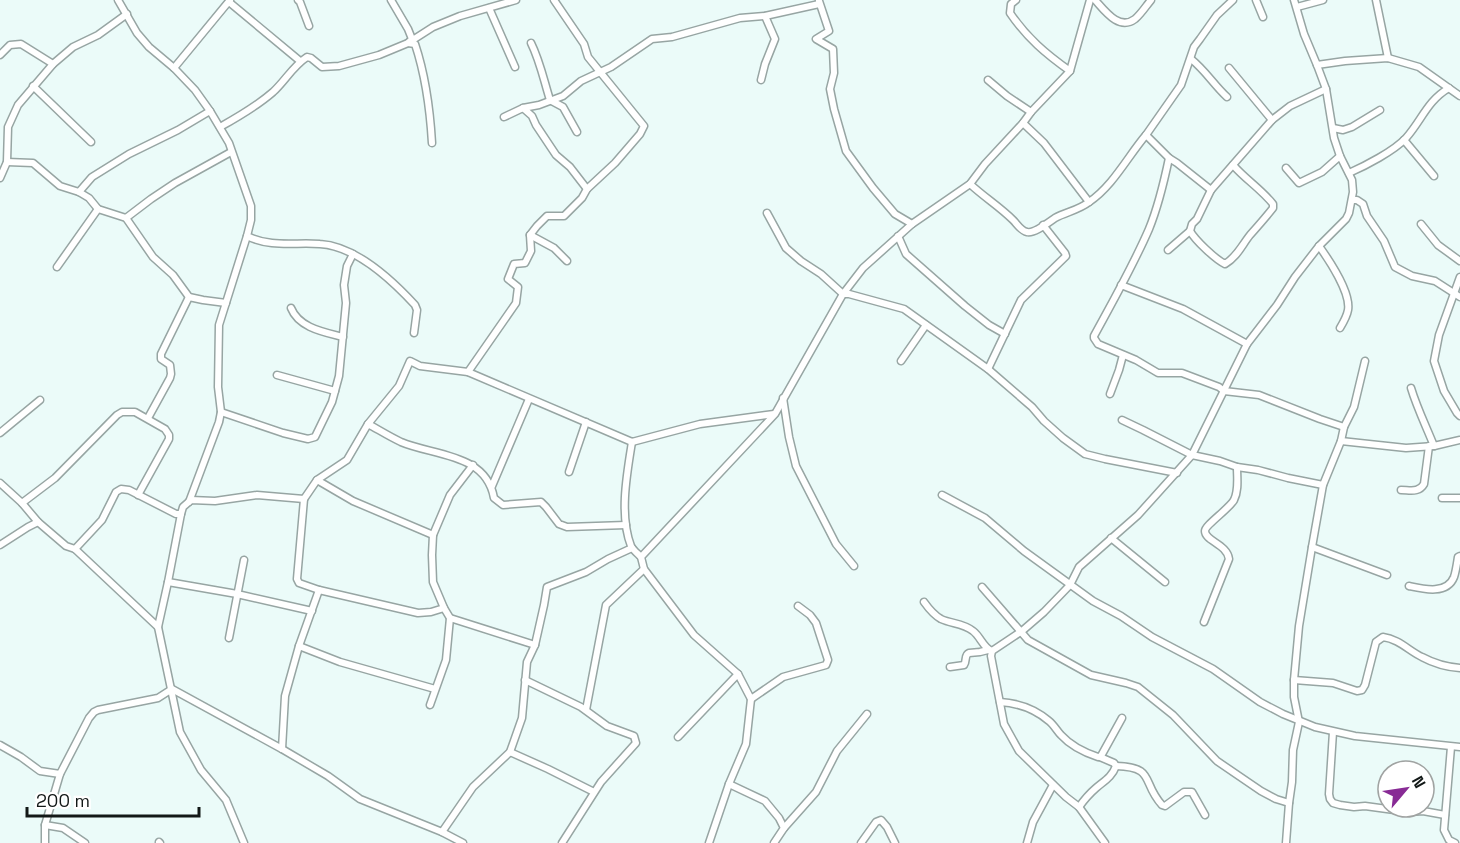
<svg xmlns="http://www.w3.org/2000/svg" width="1460" height="843" font-family="'Space Grotesk',sans-serif">
  <style>
    .lines { fill: none; stroke-linecap: round; stroke-linejoin: round }
    .minor-casing { stroke: #97a5a3; stroke-width: 9 }
    .minor { stroke: #fff; stroke-width: 6 }
  </style>
  <rect width="100%" height="100%" fill="#ebfbf9"/>
  <g class="lines">
    <g class="minor-casing">
      <g id="minor">
        <path d="M118 0 137 33 149 47 174 68 195 90 210 111 229 143 251 206V220L247 236C271 248 295 242 320 244 355 246 392 280 415 305L417 310 414 333"/>
        <polyline points="298,0 300,2 309,26"/>
        <path d="M391 0 408 29 412 39 408 43 415 44C426 77 430 109 432 143"/>
        <path d="M1016 0 1011 4 1010 13C1027 38 1046 54 1070 71"/>
        <path d="M1095 0C1105 11 1119 31 1135 19 1141 14 1146 6 1151 0"/>
        <polyline points="1233,0 1217,15 1200,39 1194,47 1181,85 1146,135 1169,158 1177,163 1211,190 1272,120 1290,106 1326,89"/>
        <polyline points="1256,0 1263,17"/>
        <polyline points="1376,0 1388,58"/>
        <polyline points="819,1 829,31 816,39 833,49 834,73 830,89 834,109 846,151 873,188 895,214 912,224"/>
        <polyline points="229,2 300,61"/>
        <polyline points="1297,7 1323,0"/>
        <polyline points="489,8 515,67"/>
        <path d="M531 43C540 61 544 81 550 100L563 107 577 132"/>
        <polyline points="0,55 10,45 21,44 53,64"/>
        <path d="M1191 59C1205 70 1214 85 1227 97"/>
        <polyline points="1317,65 1345,61 1388,58 1419,67 1460,96"/>
        <polyline points="174,68 230,0"/>
        <polyline points="1229,68 1272,120"/>
        <polyline points="761,80 765,64 775,39 765,16"/>
        <polyline points="988,80 1007,96 1031,112"/>
        <polyline points="33,86 91,142"/>
        <polyline points="523,108 532,116 536,125 556,155 570,167 587,189"/>
        <polyline points="504,117 523,108 539,105 563,96 581,81 611,67 652,39 672,37 740,18 765,16 819,4"/>
        <polyline points="1023,123 1044,143 1089,202"/>
        <path d="M220 127C238 117 257 106 273 92 285 81 293 66 307 57L311 58 322 67 339 66 379 55 408 43 433 27 460 16 516 0"/>
        <polyline points="1333,128 1343,130 1352,127 1380,110"/>
        <polyline points="1404,140 1434,176"/>
        <path d="M1169 158C1164 182 1158 207 1149 229 1133 266 1113 301 1094 336V338L1098 344 1136 360 1158 373H1182L1219 387 1224 391 1259 395 1320 419 1344 427"/>
        <polyline points="7,162 33,163 60,186 79,192 89,198 98,209 126,218 153,257 173,275 189,297 203,300 226,303"/>
        <polyline points="1286,168 1299,183 1322,172 1340,156"/>
        <path d="M1349 173C1365 166 1394 151 1406 138 1422 120 1427 101 1449 88"/>
        <polyline points="0,178 7,162 8,127 18,105 53,64 73,47 98,35 127,14"/>
        <path d="M970 184C984 197 1000 207 1013 220 1017 224 1021 231 1027 232 1034 234 1049 222 1055 218 1066 212 1079 210 1089 202 1113 186 1128 156 1146 135"/>
        <path d="M1211 190 1197 219 1192 224 1190 231C1195 240 1215 259 1225 264 1237 257 1242 245 1250 235 1258 226 1266 217 1273 208V204C1261 189 1245 179 1233 165"/>
        <polyline points="79,192 92,177 129,154 178,130 210,111"/>
        <polyline points="1352,200 1357,200 1363,204 1367,216 1384,241 1395,267 1412,276 1435,281 1460,297"/>
        <polyline points="767,213 786,248 801,261 821,274 843,294 849,294 904,309 988,369 1032,407 1044,421 1063,438 1085,454 1105,459 1177,473"/>
        <polyline points="126,218 151,199 175,183 231,152"/>
        <polyline points="1421,224 1438,245 1460,261"/>
        <polyline points="530,235 554,248 567,261"/>
        <polyline points="898,236 906,254 965,306 989,325 1005,334"/>
        <path d="M1319 246C1329 260 1351 293 1348 310 1347 316 1343 323 1340 328"/>
        <polyline points="1168,250 1190,231"/>
        <polyline points="57,267 98,209"/>
        <polyline points="1460,277 1439,335 1434,361 1444,391 1457,413 1460,416"/>
        <polyline points="1121,285 1183,309 1247,344"/>
        <path d="M291 308C299 328 324 332 343 337"/>
        <polyline points="901,361 926,325"/>
        <polyline points="988,369 1021,300 1066,256 1065,253 1043,225"/>
        <polyline points="468,372 516,303 518,287 508,279 514,264 525,263 531,251 530,235 537,226 547,216 564,216 582,198 587,189 615,163 640,134 644,126 588,57 584,44 554,0"/>
        <polyline points="277,375 335,391"/>
        <path d="M1411 388C1417 408 1426 426 1434 446"/>
        <polyline points="1110,394 1119,370 1123,355"/>
        <polyline points="783,398 789,437 796,466 836,544 854,566"/>
        <polyline points="221,412 283,433 308,439 315,437 332,402 339,376 346,303 344,285 347,266 353,254"/>
        <polyline points="148,418 170,378 171,374 170,365 161,359 161,354 189,297"/>
        <polyline points="1122,420 1143,430 1192,455 1220,461 1237,467 1258,470 1288,478 1323,485"/>
        <path d="M368 424C379 430 390 437 401 442 434 456 486 453 494 498L503 505 541 502 546 507 559 524 567 527 626 525"/>
        <polyline points="0,433 40,400"/>
        <polyline points="1341,441 1406,448 1434,446 1460,440"/>
        <path d="M632 442C627 473 619 515 631 546 633 550 637 553 641 557"/>
        <polyline points="569,472 586,422"/>
        <polyline points="317,480 353,501 433,535"/>
        <polyline points="0,483 22,503 38,522"/>
        <polyline points="492,486 529,399"/>
        <path d="M1401 490C1410 490 1419 493 1424 484L1429 446"/>
        <polyline points="942,495 985,518 1024,551 1093,601 1121,616 1152,637 1213,669 1260,702 1283,714 1315,727 1355,736 1460,747"/>
        <polyline points="1442,498 1460,498"/>
        <polyline points="304,499 297,579 299,583 319,590 418,613 431,612 444,608"/>
        <polyline points="189,502 219,422 221,412 218,387 219,325 247,236"/>
        <polyline points="22,503 55,478 117,415 122,412 135,412 165,429 169,435 169,439 138,495"/>
        <polyline points="1111,538 1165,582"/>
        <polyline points="0,545 28,527 38,522 66,546 75,549 158,627"/>
        <polyline points="1312,547 1387,575"/>
        <polyline points="75,549 102,520 116,492 121,489 129,490 176,514 181,514"/>
        <polyline points="168,582 237,594 312,611"/>
        <path d="M1409 586C1423 589 1447 595 1454 577 1456 571 1457 563 1458 557L1460 556"/>
        <polyline points="982,587 1028,640 1091,675 1126,683 1138,687 1173,715 1217,761 1261,791 1276,799 1289,803"/>
        <path d="M924 602C929 609 934 615 941 619 952 624 963 623 973 631 981 637 983 648 992 651"/>
        <polyline points="450,618 535,645"/>
        <path d="M1204 622 1229 559C1227 544 1205 541 1205 531 1205 525 1229 509 1234 500 1239 490 1237 478 1237 467"/>
        <polyline points="229,638 244,560"/>
        <polyline points="299,646 340,662 435,689"/>
        <path d="M950 667 964 665C967 661 964 655 969 653L980 652 988 650"/>
        <polyline points="525,680 581,707 607,726 634,736 636,743 601,782 562,843"/>
        <path d="M1294 680 1333 683 1357 691 1362 690 1365 685 1376 642 1383 637C1399 639 1409 651 1422 657 1435 664 1446 667 1460 668"/>
        <polyline points="751,699 783,677 826,665 828,660 816,623 810,615 798,606"/>
        <path d="M1000 702C1018 703 1035 709 1049 721 1054 725 1057 731 1061 735 1070 745 1086 753 1098 757L1101 756 1122 718"/>
        <polyline points="430,705 446,660 450,618 444,608 433,582 432,555 433,535 450,495 473,465"/>
        <polyline points="586,710 606,605 644,569"/>
        <polyline points="1333,732 1329,794 1330,799 1333,803 1340,805 1354,807 1365,806 1409,812 1423,811 1445,815"/>
        <polyline points="678,737 738,674"/>
        <polyline points="0,745 21,757 40,771 60,774"/>
        <polyline points="1451,747 1444,830 1449,840 1455,843"/>
        <polyline points="282,749 285,696 299,646 319,590"/>
        <polyline points="510,752 548,769 594,792"/>
        <path d="M1116 766C1156 767 1141 782 1162 805L1165 806 1184 792H1192L1205 815"/>
        <polyline points="729,784 765,801 779,818 784,828 774,843"/>
        <path d="M1079 807C1084 800 1089 794 1096 788 1104 781 1112 777 1116 766L1114 763 1100 757"/>
        <polyline points="45,825 63,828 85,843"/>
        <polyline points="784,828 816,792 837,751 867,714"/>
        <polyline points="442,832 473,787 510,752 522,718 527,662 535,645 544,605 547,587 586,572 608,559 632,548"/>
        <polyline points="159,842 160,843"/>
        <polyline points="45,843 45,825 60,774 89,718 94,712 98,710 158,698 172,689 282,749 328,776 360,799 442,832 463,843"/>
        <polyline points="244,843 226,800 201,770 180,732 158,627 168,582 181,514 183,507 191,500 215,501 257,495 304,499 317,480 347,460 368,424 399,386 410,361 420,366 468,372 632,442 700,424 774,414"/>
        <polyline points="709,843 729,784 746,744 751,699 738,674 694,635 644,569 641,557 775,414 843,294 863,268 912,224 970,184 985,164 1023,123 1031,112 1070,71 1090,0"/>
        <polyline points="861,843 876,822 881,820 887,827 895,843"/>
        <polyline points="1027,843 1033,822 1053,785"/>
        <polyline points="1105,843 1079,807 1066,797 1019,751 1004,724 991,656 992,651 1022,631 1044,612 1070,585 1079,567 1138,515 1192,455 1247,344 1277,305 1295,277 1319,246 1346,219 1349,213 1353,192 1352,180 1340,156 1334,138 1326,89 1317,65 1304,34 1294,0"/>
        <polyline points="1286,843 1289,803 1292,782 1293,750 1299,722 1294,697 1294,680 1299,626 1312,547 1323,485 1341,441 1344,427 1354,407 1365,361"/>
      </g>
    </g>
    <use href="#minor" class="minor"/>
  </g>
  <g transform="translate(1406 789) rotate(61)"><circle r="28" fill="#ffffff" stroke="#a0a3a2" stroke-width="1.5"/>
  <path d="M0-4.5L10 22L0 15L-10 22Z" fill="#882b95"/>
  <text y="-9" font-size="16" font-weight="bold" text-anchor="middle" fill="#121817">N</text>
  </g>
  <path d="M27 807v9h172v-9" fill="none" stroke="#121817" stroke-width="3"/>
  <text x="36" y="807" font-size="18" fill="#121817" stroke="#ffffff" stroke-width="4.5" paint-order="stroke">200 m</text>
</svg>
